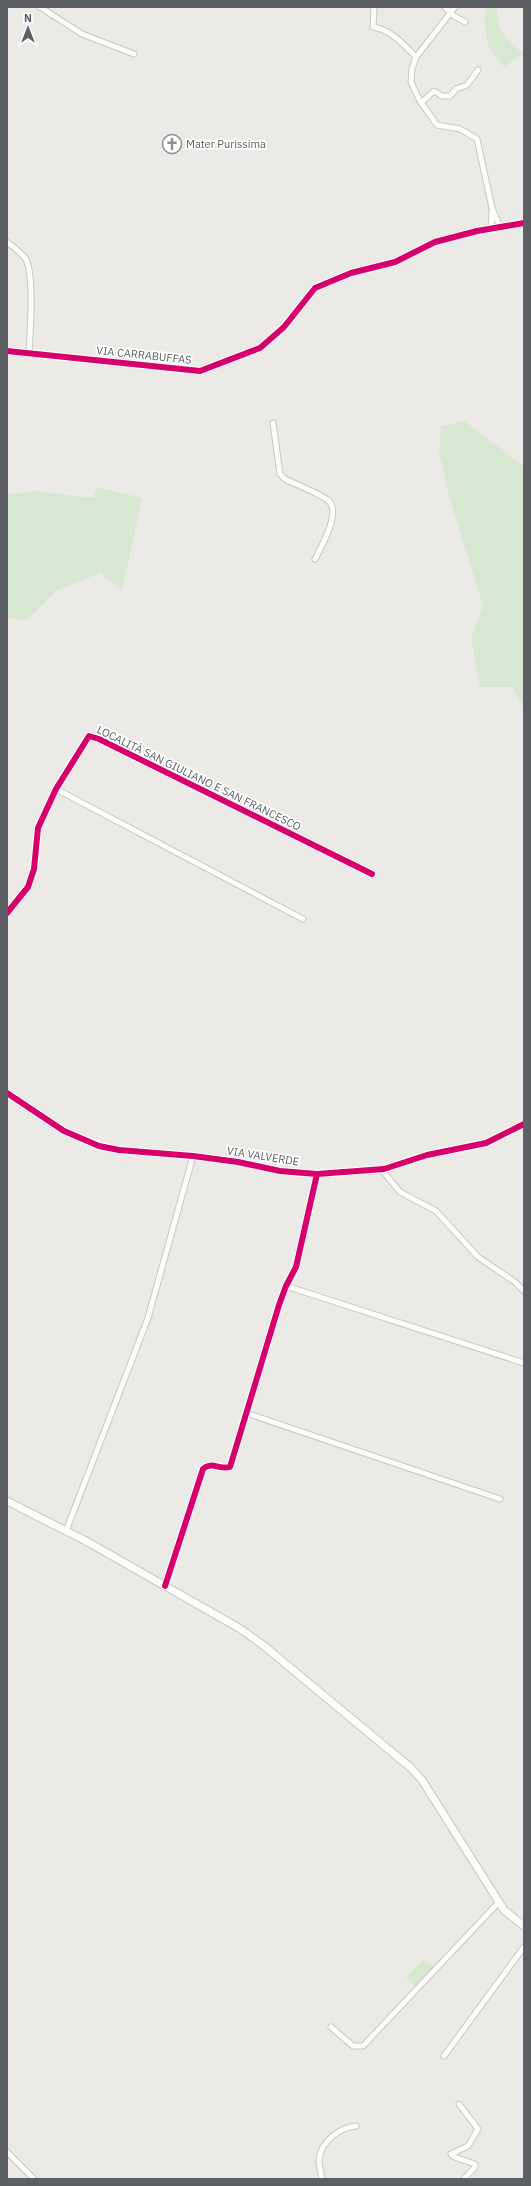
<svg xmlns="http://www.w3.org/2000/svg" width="531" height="2186" font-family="'IBM Plex Sans',sans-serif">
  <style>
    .green { fill: #d7e7d2 }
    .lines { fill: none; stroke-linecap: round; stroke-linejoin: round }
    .street-casing { stroke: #c8c7c7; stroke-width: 7 }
    .secondary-casing { stroke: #c8c8c8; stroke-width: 9 }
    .street { stroke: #fcfcfb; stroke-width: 5 }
    .secondary { stroke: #fcfcfb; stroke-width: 7 }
    .cycleway-casing { stroke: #fff; stroke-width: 8 }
    .cycleway { stroke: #d6006c; stroke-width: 6 }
    .labels { text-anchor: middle; stroke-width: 3.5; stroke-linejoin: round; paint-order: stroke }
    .poi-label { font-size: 11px; fill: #5c6064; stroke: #fff; text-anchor: start }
    .street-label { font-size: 11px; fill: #5c6064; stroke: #fff }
  </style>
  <rect width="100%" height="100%" fill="#eceae6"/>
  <g class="green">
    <path d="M487 7H497C495 27 507 44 524 53L504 67 489 48 484 23Z"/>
    <polygon points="464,421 524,467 524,707 512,687 480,687 471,639 483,606 449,496 439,452 441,426"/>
    <polygon points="97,487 142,498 122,590 100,573 57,590 26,621 7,617 7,494 36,491 94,498"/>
    <polygon points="424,1959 434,1967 417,1987 406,1977"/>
  </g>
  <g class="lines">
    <g class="street-casing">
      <g id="street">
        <polyline points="40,7 82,34 134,54"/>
        <path d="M374 7 373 27C392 30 404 45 416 57"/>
        <polyline points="445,7 454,16 465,22"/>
        <polyline points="455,7 416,57 412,69 411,82 420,101 437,125 460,129 477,139 492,208 500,227"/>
        <polyline points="421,103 434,91 442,96 450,96 456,89 467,85 478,70"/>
        <polyline points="491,229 492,211"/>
        <path d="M7 242C13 247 21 252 25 258 35 271 30 335 29 353"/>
        <polyline points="7,351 200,371 260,348 284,327 315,288 351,273 395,262 435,242 477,231 524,223"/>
        <path d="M273 423 280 474 285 479C295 484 321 494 329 501 341 513 321 547 315 559"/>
        <polyline points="56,789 303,919"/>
        <polyline points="7,913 28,887 34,869 38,828 56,789 89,736 99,739 372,874"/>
        <polyline points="7,1093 64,1131 99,1146 119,1150 193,1156 238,1162 280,1171 317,1174 384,1169 427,1155 486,1143 524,1124"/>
        <polyline points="382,1170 400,1192 436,1211 478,1257 515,1282 524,1291"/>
        <polyline points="286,1286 524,1363"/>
        <polyline points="246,1413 500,1499"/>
        <polyline points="66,1531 148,1318 193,1156"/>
        <path d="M165 1586 203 1469C211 1461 220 1470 230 1467L279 1305 286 1286 296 1267 317 1174"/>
        <polyline points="331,2027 353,2046 363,2046 499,1902"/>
        <polyline points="444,2056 524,1947"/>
        <polyline points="459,2104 478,2129 468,2146 451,2154 454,2157 475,2164 475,2167 464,2179"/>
        <polyline points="7,2152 34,2179"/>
        <path d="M322 2179C321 2173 319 2166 319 2160 321 2141 339 2128 356 2126"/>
      </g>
    </g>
    <g class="secondary-casing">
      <polyline id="secondary" points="7,1501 86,1541 239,1628 263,1645 411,1768 422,1780 504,1910 524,1926"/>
    </g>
    <use href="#street" class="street"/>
    <use href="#secondary" class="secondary"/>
    <g class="cycleway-casing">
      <g id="cycleway">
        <polyline points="7,351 200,371 260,348 284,327 315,288 351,273 395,262 435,242 477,231 524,223"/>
        <polyline points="7,913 28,887 34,869 38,828 56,789 89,736 99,739 372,874"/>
        <polyline points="7,1093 64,1131 99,1146 119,1150 193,1156 238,1162 280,1171 317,1174 384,1169 427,1155 486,1143 524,1124"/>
        <path d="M165 1586 203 1469C211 1461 220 1470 230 1467L279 1305 286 1286 296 1267 317 1174"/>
      </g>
    </g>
    <use href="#cycleway" class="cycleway"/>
  </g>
  <defs>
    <g id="church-ring" transform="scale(1)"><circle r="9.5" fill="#fff" stroke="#8e9092" stroke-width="1.5"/><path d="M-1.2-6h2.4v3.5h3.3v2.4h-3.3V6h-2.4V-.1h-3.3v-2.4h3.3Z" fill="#8e9092"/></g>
  </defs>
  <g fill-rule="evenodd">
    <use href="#church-ring" x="172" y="144"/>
  </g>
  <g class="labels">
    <g class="poi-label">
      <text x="186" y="148">Mater Purissima</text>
    </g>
    <g class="street-label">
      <text transform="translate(144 355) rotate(6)" y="4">VIA CARRABUFFAS</text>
      <text transform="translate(199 778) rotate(26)" y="4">LOCALITÀ SAN GIULIANO E SAN FRANCESCO</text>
      <text transform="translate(263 1156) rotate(9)" y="4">VIA VALVERDE</text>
    </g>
  </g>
  <rect width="531" height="2186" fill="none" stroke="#5c6064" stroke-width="16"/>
  <g transform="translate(28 28)" stroke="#ffffff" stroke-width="3" paint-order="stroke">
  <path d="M0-3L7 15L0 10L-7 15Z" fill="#5c6064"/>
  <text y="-6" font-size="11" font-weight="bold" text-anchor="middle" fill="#5c6064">N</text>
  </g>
</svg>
